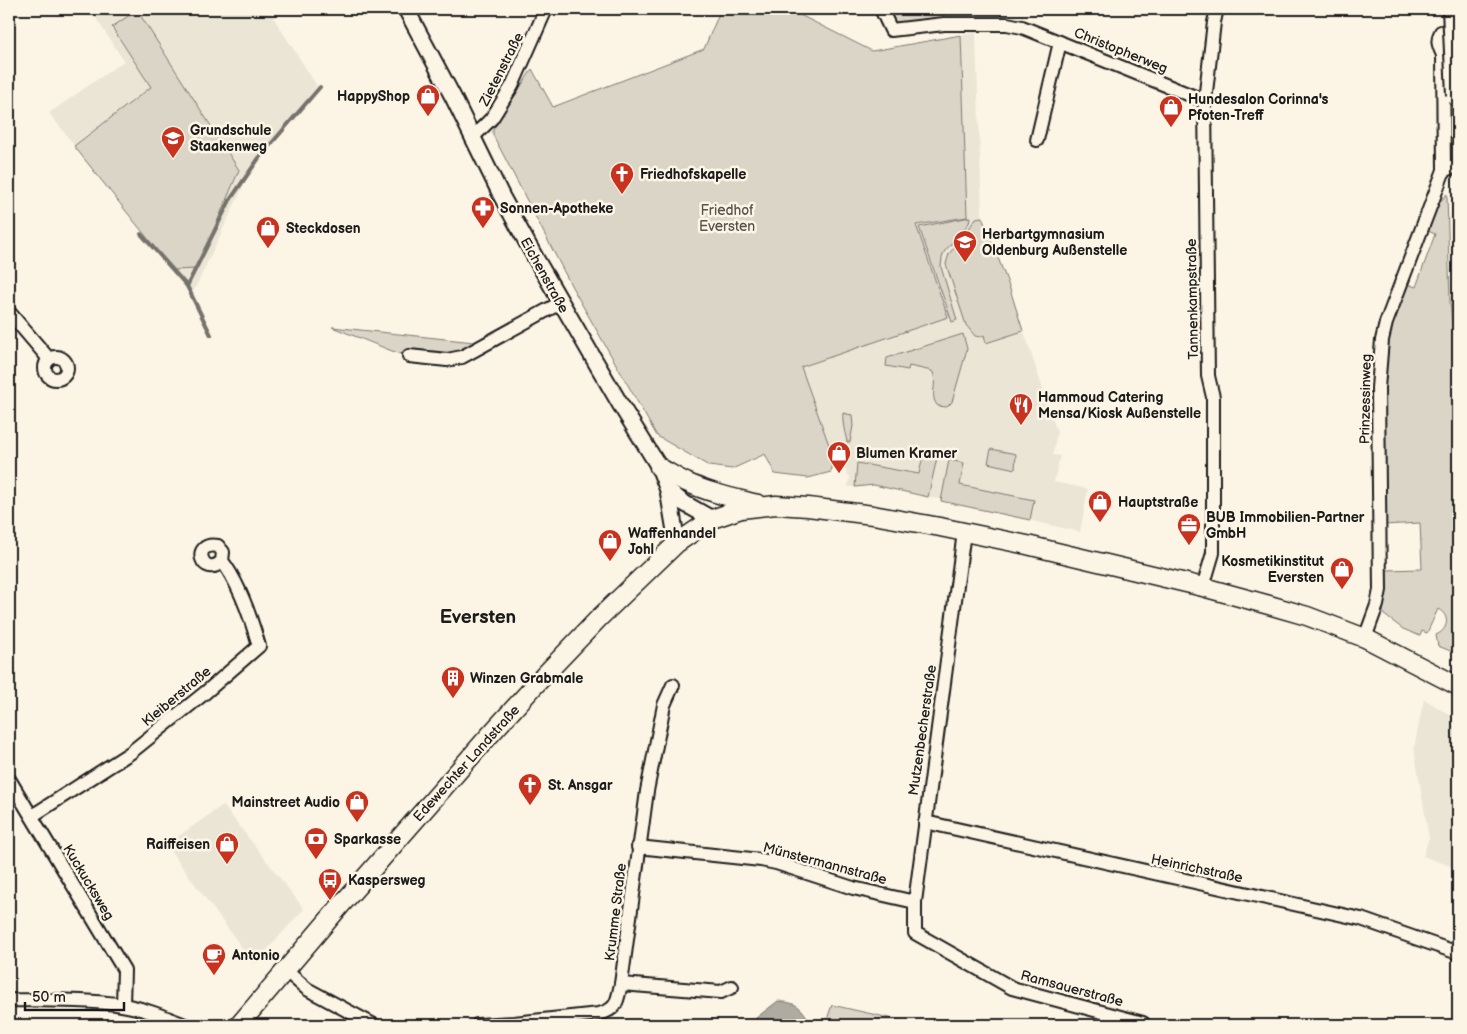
<svg xmlns="http://www.w3.org/2000/svg" width="1467" height="1034" font-family="'Balsamiq Sans',sans-serif">
  <style>
    .built { fill: #ebe5d6 }
    .green { fill: #dbd5c8; stroke: #7c7872 }
    .water { fill: #b0aba1; stroke: #75726c }
    .lines { fill: none; stroke-linecap: round; stroke-linejoin: round }
    .stream { stroke: #75726c; stroke-width: 4 }
    .minor-casing { stroke: #1c1c1c; stroke-width: 16 }
    .tertiary-casing { stroke: #1c1c1c; stroke-width: 19 }
    .secondary-casing { stroke: #1c1c1c; stroke-width: 21 }
    .minor { stroke: #fcf5e5; stroke-width: 12 }
    .tertiary { stroke: #fcf5e5; stroke-width: 15 }
    .secondary { stroke: #fcf5e5; stroke-width: 18 }
    .motorway-bridge-casing { stroke: #1c1c1c; stroke-width: 26; stroke-linecap: butt }
    .motorway-bridge { stroke: #fcf5e5; stroke-width: 22 }
    .labels { text-anchor: middle; stroke-width: 5; stroke-linejoin: round; paint-order: stroke }
    .street-label { font-size: 14px; fill: #1c1c1c; stroke: #fcf5e5 }
    .poi-label { font-size: 14px; font-weight: bold; fill: #1c1c1c; stroke: #fcf5e5; text-anchor: start }
    .park-label { font-size: 14px; fill: #555450; stroke: #fcf5e5 }
    .district-label { font-size: 19px; font-weight: bold; fill: #1c1c1c; stroke: #fcf5e5 }
  </style>
  <rect width="100%" height="100%" fill="#fcf5e5"/>
  <filter id="ink" filterUnits="userSpaceOnUse"><feTurbulence type="fractalNoise" baseFrequency=".02" numOctaves="2"/><feDisplacementMap in="SourceGraphic" scale="10" xChannelSelector="R" yChannelSelector="G"/><feConvolveMatrix kernelMatrix="1 2 1 2 8 2 1 2 1" color-interpolation-filters="sRGB"/></filter>
  <g filter="url(#ink)">
    <g class="built">
      <polygon points="90,9 268,9 317,86 250,172 191,297 173,270 49,113 124,61"/>
      <polygon points="976,33 982,217 1009,286 1057,432 1053,455 1060,456 1054,482 1088,489 1080,532 890,488 874,485 848,487 850,476 847,475 837,447 834,459 801,367 948,316 916,225 967,217 961,35"/>
      <polygon points="1424,699 1458,720 1458,869 1423,856 1429,838 1414,748"/>
      <polygon points="223,805 304,909 254,964 166,845"/>
    </g>
    <g class="green">
      <polygon points="721,9 788,9 872,51 961,35 967,217 916,225 948,317 801,367 834,459 831,472 808,478 775,474 765,454 732,469 709,466 657,436 572,287 493,135 493,130 532,69 553,107 704,49"/>
      <polygon points="881,9 944,9 944,24 891,30"/>
      <polygon points="137,10 239,170 197,269 173,270 74,146 151,87 112,27"/>
      <path d="M1447 194 1450 302 1458 377V654L1438 646 1436 635C1448 630 1451 616 1438 609L1427 633 1422 631 1420 636 1403 629 1383 614 1386 570 1422 569 1420 523 1384 525 1382 367 1385 340 1407 284 1416 287 1435 234 1428 231 1439 203Z"/>
      <polygon points="970,217 969,223 944,252 942,258 941,267 957,320 952,322 919,227"/>
      <polygon points="982,217 1009,286 1023,331 986,343 984,335 980,337 975,336 966,325 946,264 949,254 964,236 976,218"/>
      <polygon points="557,297 560,303 462,357 409,356 392,351 332,327 474,342"/>
      <path d="M963 334 967 349 952 402 947 407 938 406C928 396 939 382 932 371L909 366 908 370 886 366 887 358Z"/>
      <path d="M843 413 852 415 853 426 850 442H847C845 432 842 423 843 413Z"/>
      <polygon points="991,449 1016,454 1015,469 988,463"/>
      <polygon points="923,455 937,458 928,497 874,485 855,487 857,463 919,474"/>
      <polygon points="949,460 964,463 960,485 1034,500 1030,520 941,501"/>
      <polygon points="832,1005 903,1021 935,1025 825,1025"/>
    </g>
    <path class="water" d="M778 1001C798 1003 802 1007 811 1025H754L756 1018Z"/>
    <g class="lines">
      <g class="stream">
        <polyline points="141,234 187,286 211,335"/>
        <polyline points="187,286 230,200 259,158 320,87"/>
      </g>
      <g class="minor-casing">
        <g id="minor">
          <polyline points="881,9 891,30 944,24 1007,24 1022,27 1205,101"/>
          <polyline points="473,137 492,118 512,86 546,9"/>
          <polyline points="1037,140 1060,42"/>
          <polyline points="1444,170 1458,166"/>
          <polyline points="9,312 49,359"/>
          <polyline points="409,356 447,360 462,357 560,303"/>
          <circle cx="56" cy="368" r="11"/>
          <polyline points="964,532 915,902 915,933 1012,988 1143,1023 1144,1025"/>
          <polyline points="1203,587 1213,553 1213,397 1208,376 1205,101 1214,22 1217,9"/>
          <path d="M1365 638 1377 605 1380 590 1378 388 1382 340 1386 323 1444 170 1443 55 1452 48 1457 40 1456 35 1451 30 1441 32C1436 41 1439 46 1443 55"/>
          <polyline points="9,779 124,970 123,1005"/>
          <path d="M32 816 130 753 206 692 259 646C251 618 239 583 222 561L223 552 218 546C189 541 203 580 222 561"/>
          <polyline points="925,822 1361,919 1458,953"/>
          <polyline points="638,847 761,860 776,863 853,888 915,902"/>
          <polyline points="285,970 307,989 374,1025"/>
          <polyline points="621,984 721,992 732,987"/>
          <path d="M9 1000C46 1001 85 999 122 1005 143 1008 165 1017 185 1025"/>
          <path d="M477 1025 514 1023 599 1014C618 1009 617 1001 621 984L647 791 664 705 673 685"/>
        </g>
      </g>
      <g class="tertiary-casing">
        <g id="tertiary">
          <polyline points="406,9 453,97 502,197 536,259 620,404 659,467 668,490 682,502 712,519"/>
          <polyline points="668,490 677,543"/>
        </g>
      </g>
      <g class="secondary-casing">
        <g id="secondary">
          <path d="M659 467C668 472 677 478 686 482 709 493 734 498 758 504"/>
          <polyline points="239,1025 341,905 488,737 536,684 599,618 677,543 712,519 741,509 776,505 808,507 873,515 940,527 1027,545 1203,587 1269,605 1307,616 1365,638 1458,686"/>
        </g>
      </g>
      <use href="#minor" class="minor"/>
      <use href="#tertiary" class="tertiary"/>
      <use href="#secondary" class="secondary"/>
      <g class="motorway-bridge-casing">
        <polyline id="motorway-bridge" points="1454,9 1458,95"/>
      </g>
      <use href="#motorway-bridge" class="motorway-bridge"/>
    </g>
  </g>
  <defs>
    <g id="shop-pin" transform="scale(1.25)"><path d="M0 17L-7.5 6A9.5 9.5 0 1 1 7.5 6Z" fill="#c8321e" stroke="#fcf5e5"/><path d="M-5-2.5h2.3a2.7 3.5 0 0 1 5.4 0H5L5.5 6h-11ZM-1.5-2.5h3a1.5 2.3 0 0 0-3 0Z" fill="#fff"/></g>
    <g id="school-pin" transform="scale(1.25)"><path d="M0 17L-7.5 6A9.5 9.5 0 1 1 7.5 6Z" fill="#c8321e" stroke="#fcf5e5"/><path d="M0-5L7-2L0 1L-7-2ZM-4 1L0 2.5L4 1V4Q0 6-4 4Z" fill="#fff"/></g>
    <g id="church-pin" transform="scale(1.25)"><path d="M0 17L-7.5 6A9.5 9.5 0 1 1 7.5 6Z" fill="#c8321e" stroke="#fcf5e5"/><path d="M-1.2-6h2.4v3.5h3.3v2.4h-3.3V6h-2.4V-.1h-3.3v-2.4h3.3Z" fill="#fff"/></g>
    <g id="pharmacy-pin" transform="scale(1.25)"><path d="M0 17L-7.5 6A9.5 9.5 0 1 1 7.5 6Z" fill="#c8321e" stroke="#fcf5e5"/><path d="M-2-6h4v4h4v4h-4v4h-4v-4h-4v-4h4Z" fill="#fff"/></g>
    <g id="restaurant-pin" transform="scale(1.25)"><path d="M0 17L-7.5 6A9.5 9.5 0 1 1 7.5 6Z" fill="#c8321e" stroke="#fcf5e5"/><path d="M-5-6h1v4h1v-4h1v4h1v-4h1v5L-1.5 .5V6h-2V.5L-5-1ZM5-6V6H3V1.5H1.5Q1.5-4 5-6Z" fill="#fff"/></g>
    <g id="office-pin" transform="scale(1.25)"><path d="M0 17L-7.5 6A9.5 9.5 0 1 1 7.5 6Z" fill="#c8321e" stroke="#fcf5e5"/><path d="M-6-3h4V-5.5h4V-3h4V5H-6ZM-1-4.5V-3h2v-1.5ZM-6 0V1H6V0Z" fill="#fff"/></g>
    <g id="building-pin" transform="scale(1.25)"><path d="M0 17L-7.5 6A9.5 9.5 0 1 1 7.5 6Z" fill="#c8321e" stroke="#fcf5e5"/><path d="M-4-6H4V6H1V3H-1V6H-4ZM-2.5-4.3h1.7v1.8h-1.7ZM.8-4.3h1.7v1.8H.8ZM-2.5-1h1.7V.8h-1.7ZM.8-1h1.7V.8H.8Z" fill="#fff"/></g>
    <g id="bank-pin" transform="scale(1.25)"><path d="M0 17L-7.5 6A9.5 9.5 0 1 1 7.5 6Z" fill="#c8321e" stroke="#fcf5e5"/><path d="M-6-4H6V4H-6ZM0-2.3a2.3 2.3 0 1 0 0 4.6a2.3 2.3 0 1 0 0-4.6Z" fill="#fff"/></g>
    <g id="bus-pin" transform="scale(1.25)"><path d="M0 17L-7.5 6A9.5 9.5 0 1 1 7.5 6Z" fill="#c8321e" stroke="#fcf5e5"/><path d="M-5-6H5V4H4V6H2V4H-2V6H-4V4H-5ZM-3.5-4V0h7V-4ZM-3.5 1.2v1.5H-2V1.2ZM2 1.2v1.5H3.5V1.2Z" fill="#fff"/></g>
    <g id="cafe-pin" transform="scale(1.25)"><path d="M0 17L-7.5 6A9.5 9.5 0 1 1 7.5 6Z" fill="#c8321e" stroke="#fcf5e5"/><path d="M-5.5-4.5H6V0H3Q3 3.5 0 3.5H-2.5Q-5.5 3.5-5.5 0ZM3-3.2v2h1.7v-2ZM-6 4.5H4V6H-6Z" fill="#fff"/></g>
  </defs>
  <g fill-rule="evenodd">
    <use href="#shop-pin" x="428" y="96"/>
    <use href="#shop-pin" x="1171" y="107"/>
    <use href="#school-pin" x="173" y="138"/>
    <use href="#church-pin" x="622" y="174"/>
    <use href="#pharmacy-pin" x="483" y="208"/>
    <use href="#shop-pin" x="268" y="228"/>
    <use href="#school-pin" x="965" y="242"/>
    <use href="#restaurant-pin" x="1021" y="405"/>
    <use href="#shop-pin" x="839" y="453"/>
    <use href="#shop-pin" x="1100" y="502"/>
    <use href="#office-pin" x="1189" y="525"/>
    <use href="#shop-pin" x="610" y="541"/>
    <use href="#shop-pin" x="1342" y="569"/>
    <use href="#building-pin" x="453" y="678"/>
    <use href="#church-pin" x="530" y="785"/>
    <use href="#shop-pin" x="357" y="802"/>
    <use href="#bank-pin" x="316" y="839"/>
    <use href="#shop-pin" x="227" y="844"/>
    <use href="#bus-pin" x="330" y="880"/>
    <use href="#cafe-pin" x="214" y="955"/>
  </g>
  <g class="labels">
    <g class="street-label">
      <text transform="translate(1121 50) rotate(22)" y="5">Christopherweg</text>
      <text transform="translate(501 69) rotate(-63)" y="5">Zietenstraße</text>
      <text transform="translate(545 275) rotate(61)" y="5">Eichenstraße</text>
      <text transform="translate(1192 299) rotate(-91)" y="5">Tannenkampstraße</text>
      <text transform="translate(1365 399) rotate(-89)" y="5">Prinzessinweg</text>
      <text transform="translate(176 696) rotate(-40)" y="5">Kleiberstraße</text>
      <text transform="translate(922 730) rotate(-82)" y="5">Mutzenbecherstraße</text>
      <text transform="translate(466 763) rotate(-48)" y="5">Edewechter Landstraße</text>
      <text transform="translate(825 863) rotate(15)" y="5">Münstermannstraße</text>
      <text transform="translate(1197 868) rotate(12)" y="5">Heinrichstraße</text>
      <text transform="translate(89 882) rotate(59)" y="5">Kuckucksweg</text>
      <text transform="translate(615 912) rotate(-83)" y="5">Krumme Straße</text>
      <text transform="translate(1072 988) rotate(15)" y="5">Ramsauerstraße</text>
    </g>
    <g class="poi-label">
      <text x="410" y="101" text-anchor="end">HappyShop</text>
      <text x="1188" y="104">Hundesalon Corinna's<tspan x="1188" dy="16">Pfoten-Treff</tspan></text>
      <text x="190" y="135">Grundschule<tspan x="190" dy="16">Staakenweg</tspan></text>
      <text x="640" y="179">Friedhofskapelle</text>
      <text x="500" y="213">Sonnen-Apotheke</text>
      <text x="286" y="233">Steckdosen</text>
      <text x="982" y="239">Herbartgymnasium<tspan x="982" dy="16">Oldenburg Außenstelle</tspan></text>
      <text x="1038" y="402">Hammoud Catering<tspan x="1038" dy="16">Mensa/Kiosk Außenstelle</tspan></text>
      <text x="856" y="458">Blumen Kramer</text>
      <text x="1118" y="507">Hauptstraße</text>
      <text x="1206" y="522">BUB Immobilien-Partner<tspan x="1206" dy="16">GmbH</tspan></text>
      <text x="628" y="538">Waffenhandel<tspan x="628" dy="16">Johl</tspan></text>
      <text x="1324" y="566" text-anchor="end">Kosmetikinstitut<tspan x="1324" dy="16">Eversten</tspan></text>
      <text x="470" y="683">Winzen Grabmale</text>
      <text x="548" y="790">St. Ansgar</text>
      <text x="340" y="807" text-anchor="end">Mainstreet Audio</text>
      <text x="334" y="844">Sparkasse</text>
      <text x="210" y="849" text-anchor="end">Raiffeisen</text>
      <text x="348" y="885">Kaspersweg</text>
      <text x="232" y="960">Antonio</text>
    </g>
    <g class="park-label">
      <text x="727" y="215">Friedhof<tspan x="727" dy="16">Eversten</tspan></text>
    </g>
    <g class="district-label">
      <text x="478" y="623">Eversten</text>
    </g>
  </g>
  <rect width="1467" height="1034" fill="none" stroke="#fcf5e5" stroke-width="30"/>
  <rect x="15" y="15" width="1437" height="1004" fill="none" stroke="#1c1c1c" stroke-width="2" filter="url(#ink)"/>
  <path d="M25 1002v8h99v-8" fill="none" stroke="#1c1c1c" stroke-width="2.5"/>
  <text x="32" y="1002" font-size="15" fill="#1c1c1c" stroke="#fcf5e5" stroke-width="4" paint-order="stroke">50 m</text>
</svg>
